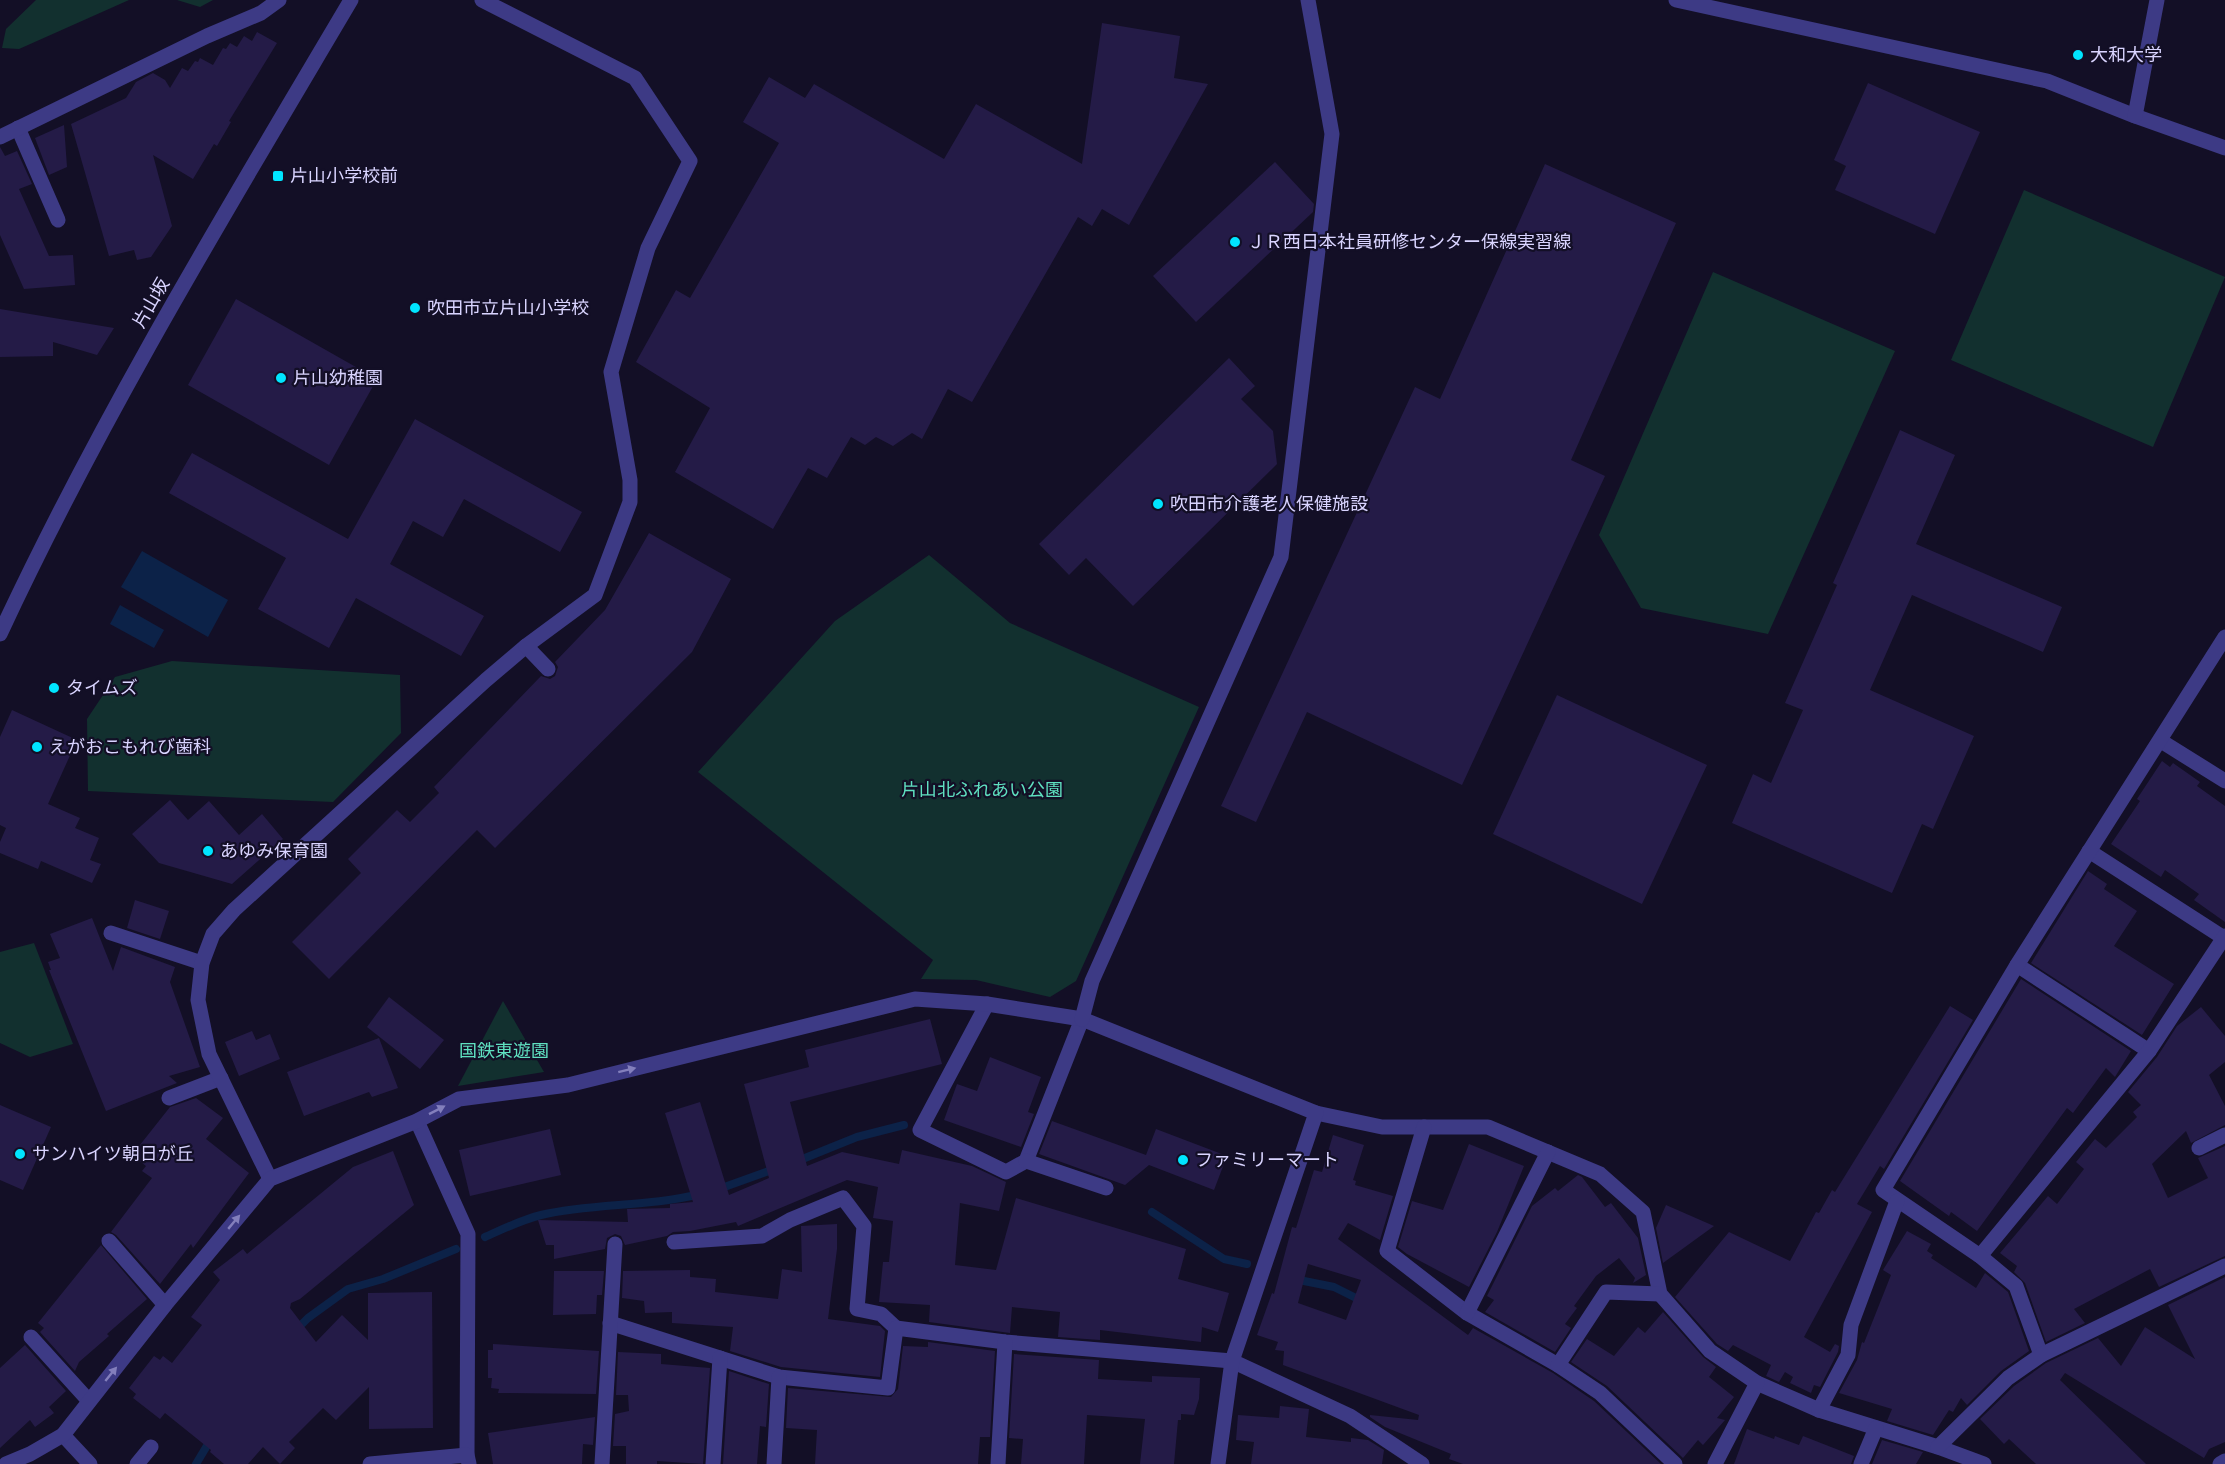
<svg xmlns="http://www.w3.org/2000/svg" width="2225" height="1464" font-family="Jost,'Noto Sans JP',sans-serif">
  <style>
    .green { fill: #12302f }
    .water { fill: #0c2248 }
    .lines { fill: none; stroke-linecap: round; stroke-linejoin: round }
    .stream { stroke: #0c2248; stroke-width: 8 }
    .building { fill: #241b47; fill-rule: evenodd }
    .minor { stroke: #3d3a85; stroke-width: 15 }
    .tertiary { stroke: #3d3a85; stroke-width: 15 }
    .oneway { fill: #837fbc }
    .poi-dot { fill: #00e5ff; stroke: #130f26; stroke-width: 2 }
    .labels { text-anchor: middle; stroke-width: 4.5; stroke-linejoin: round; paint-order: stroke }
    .poi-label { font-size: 18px; fill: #d9d4ff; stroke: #130f26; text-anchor: start }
    .street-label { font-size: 18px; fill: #d9d4ff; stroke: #130f26 }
    .park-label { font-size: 18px; fill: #5fe0c0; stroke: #130f26 }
  </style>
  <rect width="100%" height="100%" fill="#130f26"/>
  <g class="green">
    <polygon points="36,0 129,0 19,49 2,48 6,29"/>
    <polygon points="177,0 213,0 200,7"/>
    <polygon points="2024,190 2225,277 2153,447 1951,360"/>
    <polygon points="1713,272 1895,351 1768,634 1641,608 1599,535"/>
    <polygon points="929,555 1010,623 1199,707 1076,981 1050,997 976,980 921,979 933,960 698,772 835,621"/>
    <polygon points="172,661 400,675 401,733 333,802 88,791 87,719 115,677"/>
    <polygon points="34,943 73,1044 30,1057 0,1043 0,952"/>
    <polygon points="503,1001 544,1072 458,1086"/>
  </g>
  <g class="water">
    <polygon points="142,551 228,600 208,637 121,587"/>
    <polygon points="120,605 164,630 154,648 110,624"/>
  </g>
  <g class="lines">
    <g class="stream">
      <polyline points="795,1162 857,1137 904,1125"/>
      <polyline points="716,1190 777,1168"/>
      <polyline points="1152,1212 1224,1259 1247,1264"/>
      <path d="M485 1237C503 1229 521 1220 541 1215 593 1203 648 1207 700 1194"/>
      <polyline points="1294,1279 1334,1287 1364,1302"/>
      <polyline points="296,1330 308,1318 348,1289 383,1279 456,1249"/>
      <polyline points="196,1464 211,1439"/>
    </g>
  </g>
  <g class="building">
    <polygon points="1102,23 1180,36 1174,78 1208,84 1129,225 1102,209 1092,226 1078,217 972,402 948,389 922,439 912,433 893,446 876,437 865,445 851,437 827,478 808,468 773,529 675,472 710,408 636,362 676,290 690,298 779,143 743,122 769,77 805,98 814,84 944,159 976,104 1082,164"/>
    <polygon points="257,32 277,43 229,121 231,122 217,146 214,144 193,179 153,155 172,226 151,257 137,260 134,250 109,256 71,124 126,98 136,82 153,73 165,80 170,88 182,68 188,71 195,61 198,62 200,58 213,65 223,48 226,49 230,43 237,47 244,36 252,41"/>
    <polygon points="1868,83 1980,132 1935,234 1835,190 1846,166 1834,160"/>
    <polygon points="64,125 67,167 49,175 35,138"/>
    <polygon points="0,147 5,156 17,151 32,184 19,189 49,256 73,255 75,285 24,289 0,235"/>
    <polygon points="1275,162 1314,204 1313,212 1196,322 1153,276"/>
    <polygon points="1545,164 1676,223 1571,460 1605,476 1462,785 1307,712 1256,822 1221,806 1415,387 1440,399"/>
    <polygon points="236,299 377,379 329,465 188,385"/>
    <polygon points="0,309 114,328 97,355 53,342 53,356 0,357"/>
    <polygon points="1229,358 1255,386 1241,399 1273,431 1277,464 1133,606 1086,558 1069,575 1039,544"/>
    <polygon points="415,419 582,512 560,552 464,499 443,537 413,521 390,564 484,616 461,656 356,598 329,648 258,609 286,558 169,493 192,453 348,539"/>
    <polygon points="1900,430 1955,455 1916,544 2062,607 2043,652 1912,595 1870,690 1974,736 1933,829 1922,824 1892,893 1732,823 1753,774 1771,783 1803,710 1785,703 1837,585 1833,583"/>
    <polygon points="649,533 731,579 692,652 495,848 477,830 329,979 292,942 361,873 348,859 397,810 410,822 439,793 434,787 541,676 550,679 555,676 558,667 555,662 605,610"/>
    <polygon points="1557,695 1707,765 1642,904 1493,834"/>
    <polygon points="12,710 77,740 48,804 80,818 75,828 99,838 90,860 101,864 92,883 41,861 38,869 0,853 0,842 6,828 0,825 0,737"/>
    <polygon points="2162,761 2170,767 2173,763 2200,782 2197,786 2225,806 2225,922 2194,900 2199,894 2165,870 2161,877 2111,844 2140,801 2137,799"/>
    <polygon points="170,800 188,820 209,801 239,835 262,814 283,839 232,884 159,863 132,834"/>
    <polygon points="2088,871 2107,884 2104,889 2137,911 2114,946 2174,984 2142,1035 2031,963"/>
    <polygon points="135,900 169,911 160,939 127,928"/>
    <polygon points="92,918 113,971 121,947 175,967 170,982 200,1067 169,1076 177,1083 106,1111 49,970 51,970 48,962 60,958 50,934"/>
    <polygon points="2021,979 2131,1051 2115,1077 2106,1068 2073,1113 2067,1108 1977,1231 1951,1212 1949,1216 1900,1181"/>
    <polygon points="389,997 444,1040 420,1069 367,1027"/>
    <polygon points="1950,1006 1973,1020 1884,1169 1880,1166 1857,1204 1872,1212 1804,1337 1830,1352 1835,1344 1839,1346 1838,1352 1820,1387 1814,1385 1811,1393 1790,1383 1793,1377 1785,1372 1779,1382 1766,1376 1771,1365 1733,1345 1728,1351 1717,1344 1675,1297 1729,1232 1790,1261 1816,1212 1819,1213 1832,1190 1835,1192"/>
    <polygon points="2201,1007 2225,1036 2225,1062 2209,1075 2225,1106 2225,1125 2191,1143 2186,1131 2152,1164 2168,1198 2208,1178 2198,1158 2225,1146 2225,1256 2159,1287 2150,1269 2074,1309 2085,1323 2046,1342 2025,1283 2014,1272 2017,1266 2000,1253 2048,1196 2057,1204 2084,1169 2076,1162 2095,1139 2106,1148 2137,1117 2133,1112 2141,1105 2128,1092 2157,1057 2177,1026"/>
    <polygon points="930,1019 942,1064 790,1102 807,1166 842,1152 899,1164 902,1150 972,1166 1006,1182 999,1211 960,1203 955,1265 996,1270 1016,1198 1186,1249 1178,1279 1229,1293 1218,1332 1202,1327 1201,1342 1100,1330 1100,1340 1058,1337 1060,1312 1012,1307 1010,1333 929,1322 930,1305 879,1302 883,1262 889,1262 893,1221 873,1218 878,1187 847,1180 738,1226 736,1222 690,1231 673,1232 667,1236 625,1245 621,1236 615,1234 607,1238 605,1249 554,1259 554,1245 546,1245 538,1220 628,1222 627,1209 670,1208 670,1204 693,1202 665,1113 700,1102 729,1195 769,1178 744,1084 809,1067 805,1050"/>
    <polygon points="252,1031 256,1040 270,1034 280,1059 239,1076 225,1042"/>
    <polygon points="379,1038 398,1088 372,1097 369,1092 304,1116 287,1072"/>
    <polygon points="990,1057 1041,1077 1028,1112 1034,1114 1021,1147 944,1120 957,1084 977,1091"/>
    <polygon points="196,1098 223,1118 206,1139 249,1173 193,1248 191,1244 160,1284 116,1235 111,1232 152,1178 142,1171 146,1166 132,1155 170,1107"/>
    <polygon points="0,1105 51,1127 23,1190 0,1180"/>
    <polygon points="1052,1121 1146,1155 1156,1129 1227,1156 1214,1190 1149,1165 1125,1185 1039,1154"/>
    <polygon points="550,1129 561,1175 470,1196 459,1150"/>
    <path d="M1333 1135 1364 1145 1353 1180 1356 1181 1355 1185 1393 1196 1380 1240 1348 1223 1338 1239 1468 1335 1473 1328 1553 1373 1594 1401 1661 1464H1463L1449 1459 1451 1454 1385 1427 1370 1417V1415L1418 1420 1419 1415 1283 1365 1284 1351 1275 1350 1278 1342 1257 1335 1272 1293 1274 1294 1292 1227 1296 1228 1314 1170 1322 1172ZM1308 1264 1361 1280 1346 1320 1298 1303Z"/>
    <polygon points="1469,1144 1524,1166 1497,1232 1469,1287 1407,1254 1398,1247 1412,1201 1443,1210"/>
    <polygon points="393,1151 414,1205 300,1299 291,1303 290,1308 316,1342 342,1315 368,1340 368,1293 432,1292 433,1428 369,1429 369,1387 336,1420 323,1408 289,1442 295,1448 280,1464 263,1447 248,1464 224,1464 210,1452 211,1450 165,1413 160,1419 133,1398 136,1394 129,1388 154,1356 160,1360 163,1356 172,1363 202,1325 191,1317 220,1280 213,1272 243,1249 247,1254 353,1167"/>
    <polygon points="1578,1175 1582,1177 1605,1207 1611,1203 1638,1238 1646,1275 1633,1283 1635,1278 1619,1258 1596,1276 1574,1306 1577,1308 1565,1324 1571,1328 1555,1352 1485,1312 1494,1300 1487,1296 1532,1206 1555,1188 1558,1191"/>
    <polygon points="1666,1205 1714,1226 1663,1263 1656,1228"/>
    <polygon points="837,1224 837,1249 828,1319 880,1326 885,1331 880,1377 781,1367 730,1351 733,1327 672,1323 672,1312 645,1313 644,1301 622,1298 623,1271 690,1270 690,1277 716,1279 715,1292 778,1299 782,1269 802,1272 801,1226"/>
    <polygon points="1907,1231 1931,1244 1927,1251 1933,1255 1931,1258 1976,1288 1985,1273 2008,1292 2029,1351 2001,1371 1967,1405 1961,1398 1953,1412 1949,1410 1933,1435 1887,1421 1892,1409 1839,1393 1857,1360 1862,1342 1864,1343 1891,1275 1883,1270"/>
    <polygon points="101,1245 147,1299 107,1334 109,1336 79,1362 75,1371 40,1332 44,1328 38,1323"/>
    <polygon points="554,1271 604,1271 602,1295 597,1295 596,1314 553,1315"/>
    <polygon points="2225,1277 2225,1442 2209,1449 2204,1458 2065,1373 2060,1380 2146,1464 2036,1464 2009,1439 2004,1444 1980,1419 2014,1386 2046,1363 2098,1338 2121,1366 2145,1327 2195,1359 2168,1305"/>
    <polygon points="1663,1312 1703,1357 1716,1367 1709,1377 1734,1397 1717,1418 1725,1420 1703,1445 1698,1440 1683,1458 1607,1386 1571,1362 1587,1339 1614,1356 1638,1327 1645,1333"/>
    <polygon points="928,1342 995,1351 990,1437 980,1437 978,1464 815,1464 817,1430 786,1428 788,1388 891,1397 898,1389 903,1346 928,1347"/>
    <polygon points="493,1344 599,1351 596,1394 498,1393 499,1389 491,1388 492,1378 488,1378 488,1350 493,1350"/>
    <polygon points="25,1345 66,1391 49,1407 54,1413 35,1427 30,1420 0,1448 0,1368"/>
    <polygon points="618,1352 661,1354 661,1364 710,1368 703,1464 657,1461 657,1464 626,1464 626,1446 613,1446 615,1414 629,1411 628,1395 616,1395"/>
    <polygon points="1014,1354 1099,1360 1098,1379 1152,1382 1152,1376 1200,1378 1199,1399 1194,1415 1181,1414 1181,1420 1178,1420 1174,1464 1140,1464 1145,1419 1087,1415 1084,1464 1021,1464 1023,1439 1009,1438"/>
    <polygon points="729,1371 769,1384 766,1427 760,1426 757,1464 723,1464"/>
    <polygon points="1280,1406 1309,1409 1306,1437 1351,1442 1351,1438 1368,1440 1384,1450 1382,1464 1251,1464 1254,1442 1236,1440 1238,1415 1279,1418"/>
    <polygon points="595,1417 593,1445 583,1444 582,1464 493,1464 488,1433"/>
    <polygon points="1747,1429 1774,1439 1775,1436 1799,1445 1803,1436 1854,1456 1851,1464 1734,1464"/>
    <polygon points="1882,1440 1923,1452 1916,1464 1872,1464"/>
  </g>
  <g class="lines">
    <g class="minor">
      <polyline points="1676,0 2047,81 2135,116 2225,148"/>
      <polyline points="2135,116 2157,0"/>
      <polyline points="18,128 58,220"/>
      <polyline points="0,137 207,36 261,13 279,0"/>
      <polyline points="2161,741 2225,781"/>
      <polyline points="2089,851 2224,938"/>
      <polyline points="111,933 202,963"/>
      <polyline points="2017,965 2149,1051"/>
      <polyline points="987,1004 920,1130 1006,1172 1026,1161 1082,1019"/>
      <polyline points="169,1098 221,1078"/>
      <polyline points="1316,1113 1382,1127 1488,1127 1600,1174 1643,1212 1660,1294 1710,1351 1757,1383 1819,1410 1938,1447 1984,1464"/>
      <polyline points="417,1121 468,1234 467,1455 469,1464"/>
      <polyline points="1424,1127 1387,1251 1467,1313 1558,1365 1600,1393 1675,1464"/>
      <polyline points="2199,1148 2225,1135"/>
      <polyline points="1026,1161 1106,1188"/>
      <polyline points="270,1179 209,1054 198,1000 202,963 213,934 234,910 486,680 526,646"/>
      <polyline points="109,1241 165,1305"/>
      <polyline points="674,1242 762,1236 790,1220 843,1198 864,1226 857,1309 881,1314 896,1328"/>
      <polyline points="1980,1256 2149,1051 2225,936"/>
      <polyline points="1467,1313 1548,1152"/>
      <polyline points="610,1323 779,1377 888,1388 896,1328 1005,1342 1232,1361 1350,1416 1422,1464"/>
      <polyline points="31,1337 89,1401"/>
      <polyline points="2041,1355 2016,1286 1980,1256 1883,1190 2017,965 2225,637"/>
      <polyline points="1558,1365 1606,1292 1660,1294"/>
      <polyline points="1819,1410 1848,1355 1851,1325 1897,1201"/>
      <polyline points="63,1435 90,1464"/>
      <polyline points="1938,1447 2008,1378 2041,1355 2225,1266"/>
      <polyline points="6,1464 30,1454 63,1435 165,1305 270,1179 417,1121 459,1099 568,1085 915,999 987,1004 1082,1019 1316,1113 1232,1361 1218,1464"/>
      <polyline points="137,1464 151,1447"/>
      <polyline points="370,1464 467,1455"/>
      <polyline points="602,1464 615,1244"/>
      <polyline points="713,1464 720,1358"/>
      <polyline points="774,1464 779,1377"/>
      <polyline points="998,1464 1005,1342"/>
      <polyline points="1715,1464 1757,1383"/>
      <polyline points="1861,1464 1876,1428"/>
      <polyline points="2220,1464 2225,1461"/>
    </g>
    <g class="tertiary">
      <polyline points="482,0 635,78 690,161 648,248 611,372 630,480 630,502 595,595 526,646 548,669"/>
      <path d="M0 634C102 415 228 208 351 0"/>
      <polyline points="1082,1019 1092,981 1281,557 1332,134 1308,0"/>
    </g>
  </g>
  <defs><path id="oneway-solid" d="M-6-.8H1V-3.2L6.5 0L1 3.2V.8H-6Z" transform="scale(1.5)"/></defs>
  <g class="oneway">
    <use href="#oneway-solid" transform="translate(627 1070) rotate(-14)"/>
    <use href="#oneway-solid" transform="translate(437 1110) rotate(-27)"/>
    <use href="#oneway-solid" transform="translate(234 1222) rotate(-50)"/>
    <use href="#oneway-solid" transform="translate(111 1374) rotate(-51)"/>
  </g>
  <g class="poi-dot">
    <circle cx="2078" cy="55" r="6"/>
    <rect x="272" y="170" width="12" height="12" rx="3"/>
    <circle cx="1235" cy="242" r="6"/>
    <circle cx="415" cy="308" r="6"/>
    <circle cx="281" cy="378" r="6"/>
    <circle cx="1158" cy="504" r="6"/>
    <circle cx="54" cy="688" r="6"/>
    <circle cx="37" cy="747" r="6"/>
    <circle cx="208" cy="851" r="6"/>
    <circle cx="20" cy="1154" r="6"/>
    <circle cx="1183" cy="1160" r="6"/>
  </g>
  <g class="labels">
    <g class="poi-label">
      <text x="2090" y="61">大和大学</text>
      <text x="290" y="182">片山小学校前</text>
      <text x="1247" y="248">ＪＲ西日本社員研修センター保線実習線</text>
      <text x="427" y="314">吹田市立片山小学校</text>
      <text x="293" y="384">片山幼稚園</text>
      <text x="1170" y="510">吹田市介護老人保健施設</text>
      <text x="66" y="694">タイムズ</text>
      <text x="49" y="753">えがおこもれび歯科</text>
      <text x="220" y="857">あゆみ保育園</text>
      <text x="32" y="1160">サンハイツ朝日が丘</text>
      <text x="1195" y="1166">ファミリーマート</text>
    </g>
    <g class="street-label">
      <text transform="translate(151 303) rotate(-60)" y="6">片山坂</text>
    </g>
    <g class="park-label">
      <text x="982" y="796">片山北ふれあい公園</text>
      <text x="504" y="1057">国鉄東遊園</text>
    </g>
  </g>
</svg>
